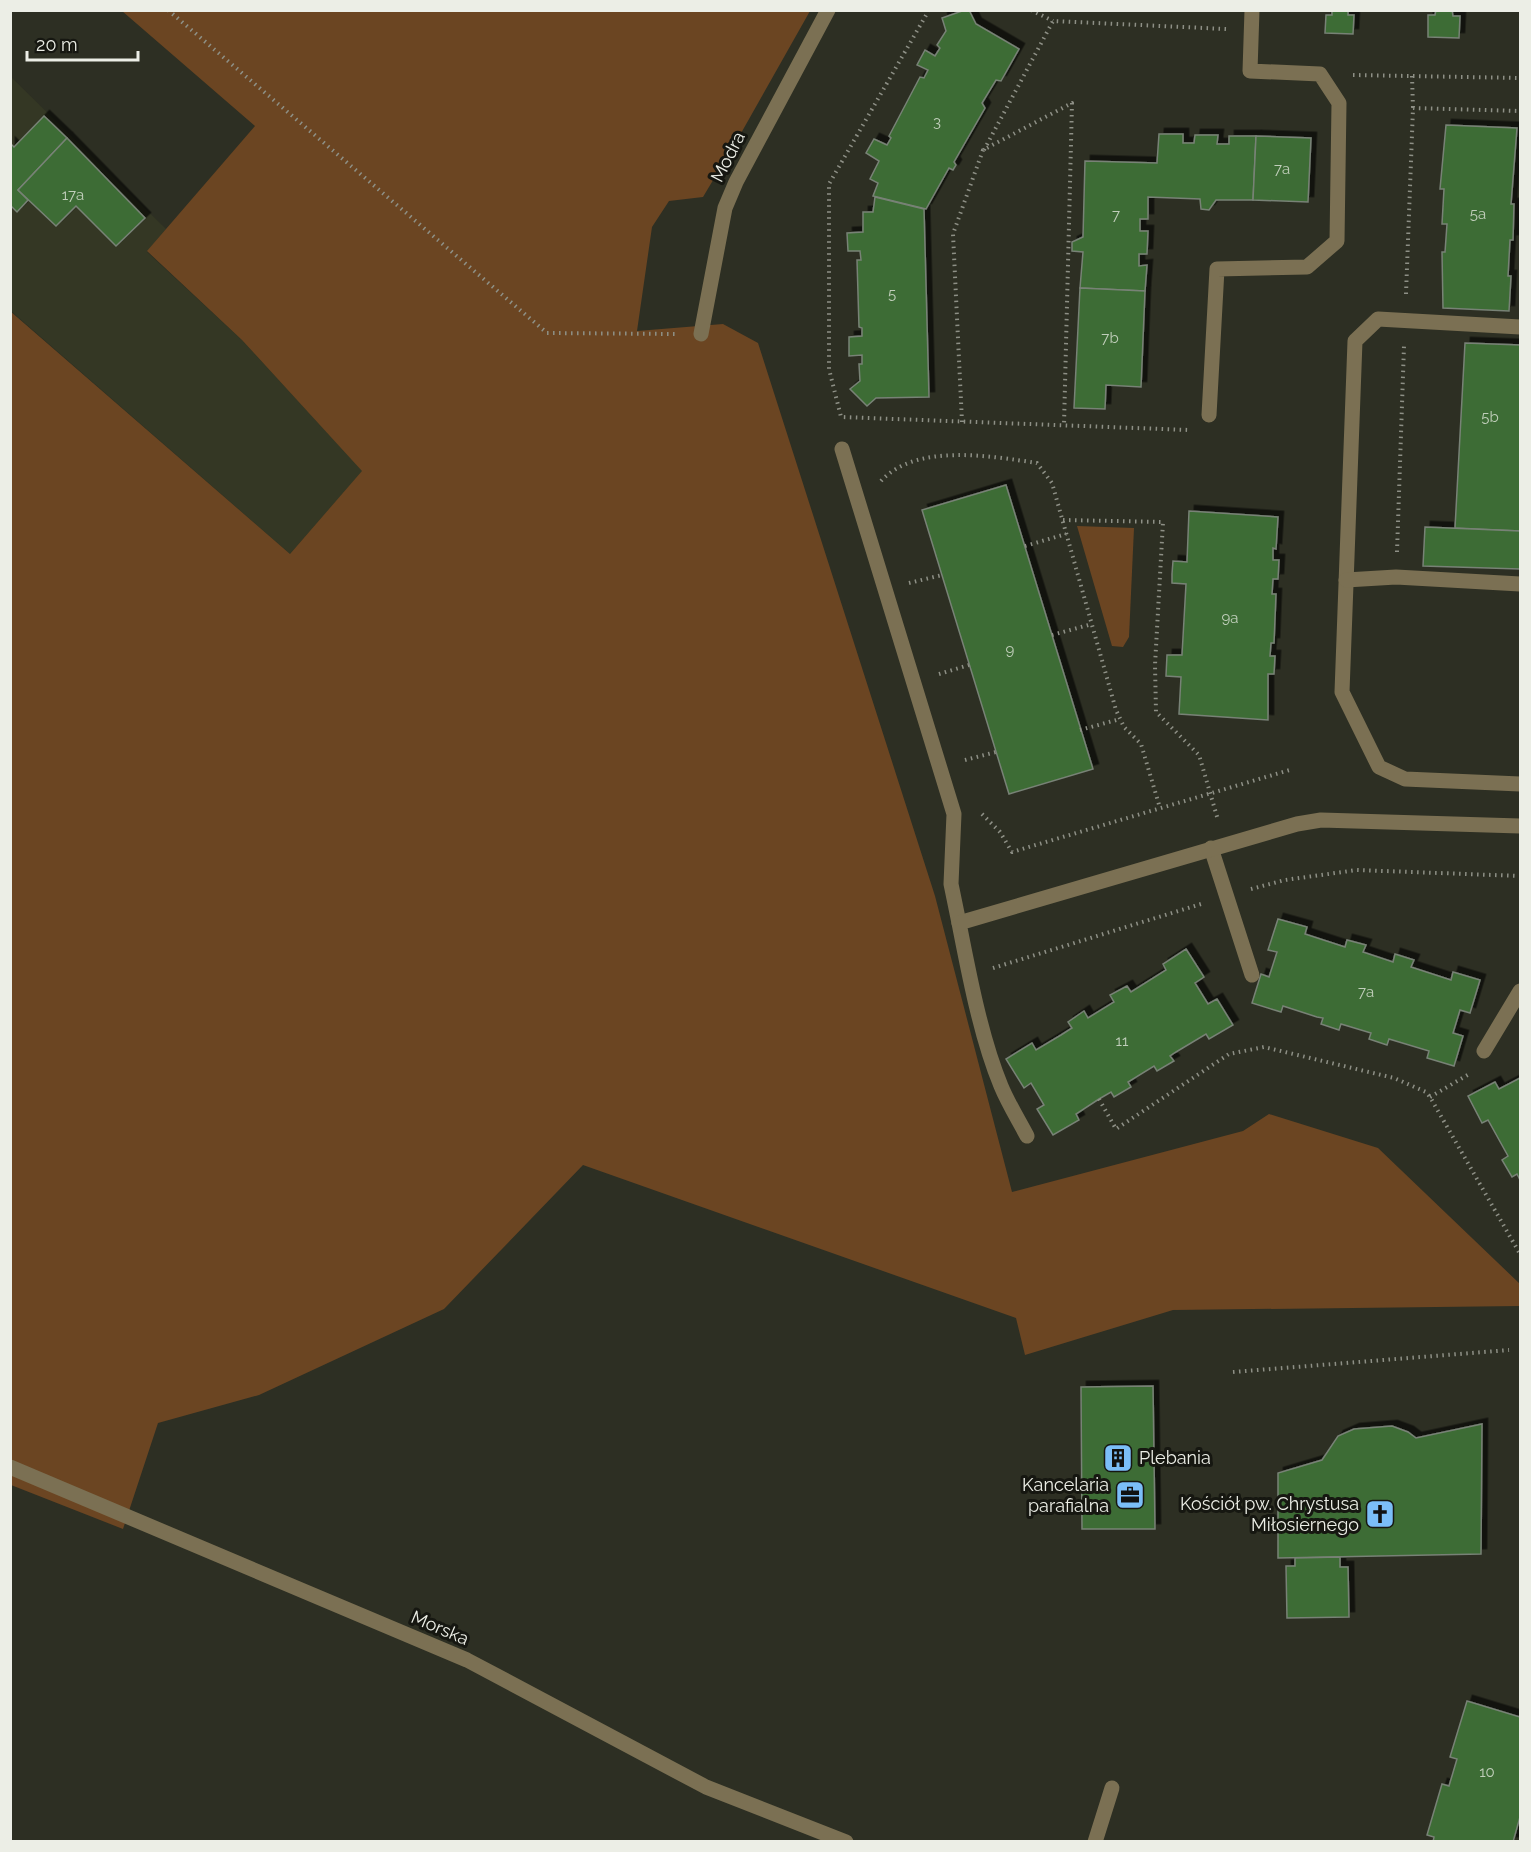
<svg xmlns="http://www.w3.org/2000/svg" width="1531" height="1852" font-family="Raleway,sans-serif">
  <style>
    .built { fill: #343724 }
    .green { fill: #6b4522 }
    .building { fill: #3c6c34; stroke: #788276; stroke-width: 1.5; filter: url(#shadow) }
    .lines { fill: none; stroke-linecap: round; stroke-linejoin: round }
    .path { stroke: #8e9086; stroke-width: 4; stroke-dasharray: 1.5 4.5; stroke-linecap: butt }
    .lane { stroke: #7b7053; stroke-width: 15 }
    .street { stroke: #7b7053; stroke-width: 15 }
    .labels { text-anchor: middle; stroke-width: 6; stroke-linejoin: round; paint-order: stroke }
    .number-label { font-size: 15px; fill: #c0ceba }
    .street-label { font-size: 18px; fill: #eceee6; stroke: #161711 }
    .poi-label { font-size: 18px; fill: #eceee6; stroke: #161711; text-anchor: end }
  </style>
  <defs>
    <filter id="shadow"><feDropShadow dx="5.5" dy="-5.5" stdDeviation="0" flood-color="#0009"/></filter>
  </defs>
  <rect width="100%" height="100%" fill="#2d2f23"/>
  <polygon class="built" points="10,76 166,229 147,252 242,340 363,471 290,554 11,311"/>
  <g class="green">
    <polygon points="122,11 810,11 740,135 703,197 669,201 652,227 637,331 723,324 758,343 935,896 1012,1192 1243,1131 1269,1114 1378,1148 1520,1284 1520,1306 1173,1310 1025,1355 1016,1318 583,1165 444,1309 259,1395 158,1423 123,1529 11,1485 10,311 290,554 362,471 242,340 147,251 255,126"/>
    <polygon points="1077,526 1134,528 1129,637 1123,647 1112,646"/>
  </g>
  <g class="building">
    <polygon points="965,10 969,10 976,24 1019,49 1001,81 996,80 982,103 985,108 954,162 956,165 953,170 949,168 926,209 873,196 878,183 870,179 879,161 866,153 874,139 887,145 891,138 889,136 920,77 924,78 928,70 917,65 925,50 935,56 940,48 937,45 946,31 942,18"/>
    <polygon points="1332,10 1348,10 1348,15 1354,15 1353,34 1325,33 1326,15 1332,15"/>
    <polygon points="1436,10 1452,10 1453,16 1460,16 1459,38 1428,37 1428,15 1435,15"/>
    <polygon points="44,116 67,138 18,190 28,200 17,212 10,205 10,143 14,147"/>
    <polygon points="1446,125 1517,128 1511,204 1514,204 1513,240 1510,240 1508,276 1511,276 1509,311 1443,308 1442,252 1445,252 1447,224 1442,224 1444,189 1440,189"/>
    <polygon points="1159,134 1183,134 1183,143 1194,143 1195,135 1218,135 1217,144 1229,144 1229,136 1256,136 1253,200 1216,200 1209,210 1201,209 1200,199 1148,197 1148,219 1140,219 1140,231 1148,231 1147,254 1139,254 1139,266 1147,265 1145,291 1080,288 1083,252 1072,251 1072,242 1083,237 1085,161 1157,163"/>
    <polygon points="1256,136 1311,138 1308,202 1253,200"/>
    <polygon points="67,138 145,218 116,246 76,206 56,226 18,190"/>
    <polygon points="875,197 924,209 929,397 876,398 867,406 850,389 860,381 859,364 862,364 862,355 849,356 849,337 862,336 862,328 859,327 857,260 861,260 860,251 848,251 847,233 863,232 863,212 873,212"/>
    <polygon points="1080,288 1145,291 1141,387 1106,385 1105,409 1074,408"/>
    <polygon points="1465,343 1520,345 1520,531 1455,528"/>
    <polygon points="1006,485 1093,769 1009,794 922,510"/>
    <polygon points="1189,511 1278,517 1276,549 1273,548 1273,560 1279,560 1278,579 1273,579 1272,594 1276,594 1274,643 1271,643 1270,656 1275,656 1274,674 1268,674 1268,720 1179,714 1181,677 1166,676 1167,655 1182,655 1186,584 1172,583 1172,574 1173,561 1187,562"/>
    <polygon points="1425,527 1520,531 1520,569 1423,566"/>
    <polygon points="1278,919 1307,927 1305,934 1345,947 1347,940 1366,945 1363,952 1393,962 1395,954 1414,960 1411,967 1451,980 1453,972 1480,980 1470,1013 1460,1010 1453,1033 1463,1036 1454,1066 1427,1058 1429,1051 1389,1039 1387,1045 1369,1039 1371,1033 1341,1024 1339,1030 1321,1024 1323,1018 1317,1017 1283,1006 1281,1012 1252,1003 1261,974 1269,977 1277,952 1268,950"/>
    <polygon points="1186,949 1204,977 1195,983 1208,1004 1217,999 1233,1025 1209,1039 1206,1034 1176,1052 1170,1056 1174,1061 1157,1071 1154,1066 1128,1082 1131,1087 1114,1097 1111,1092 1099,1099 1076,1114 1079,1120 1053,1135 1037,1109 1044,1105 1031,1083 1024,1088 1006,1059 1032,1043 1036,1050 1061,1035 1072,1028 1068,1022 1084,1011 1088,1018 1114,1002 1110,995 1127,986 1131,992 1166,970 1163,964"/>
    <polygon points="1520,1078 1520,1180 1517,1174 1512,1177 1502,1160 1508,1156 1488,1120 1482,1123 1468,1096 1495,1082 1499,1089"/>
    <polygon points="1153,1386 1155,1529 1082,1529 1081,1387"/>
    <polygon points="1482,1424 1481,1554 1278,1558 1278,1473 1322,1460 1338,1436 1354,1429 1392,1426 1408,1432 1416,1438"/>
    <polygon points="1340,1557 1340,1567 1348,1567 1349,1617 1287,1618 1286,1566 1295,1566 1295,1558"/>
    <polygon points="1467,1701 1520,1717 1520,1817 1513,1842 1433,1842 1434,1837 1427,1835 1442,1784 1449,1786 1457,1759 1450,1757"/>
  </g>
  <g class="lines">
    <g class="path">
      <polyline points="168,10 547,333 676,334"/>
      <polyline points="929,10 829,184 829,369 841,417 1189,430"/>
      <polyline points="1031,10 1053,21"/>
      <polyline points="1353,75 1520,78"/>
      <polyline points="1412,76 1413,108"/>
      <polyline points="984,150 1053,21 1226,29"/>
      <polyline points="1406,294 1413,108 1520,111"/>
      <polyline points="962,422 953,234 983,150 1072,103 1064,425"/>
      <path d="M881 481C916 443 990 456 1037 463L1052 483 1116 710 1124 727 1141 744 1160 808"/>
      <polyline points="1063,520 1163,522 1155,665 1156,712 1199,755 1218,820"/>
      <polyline points="1025,546 1066,534"/>
      <polyline points="1397,552 1404,346"/>
      <polyline points="909,583 942,575"/>
      <polyline points="1052,635 1092,624"/>
      <polyline points="939,674 969,665"/>
      <polyline points="1080,730 1120,719"/>
      <polyline points="965,760 996,752"/>
      <polyline points="982,814 1000,832 1012,852 1293,769"/>
      <polyline points="1251,889 1285,880 1357,870 1520,876"/>
      <polyline points="993,968 1201,904"/>
      <polyline points="1430,1097 1471,1073"/>
      <polyline points="1099,1099 1116,1129 1229,1054 1264,1047 1394,1078 1426,1092 1430,1097 1520,1254"/>
      <polyline points="1233,1372 1509,1350"/>
    </g>
    <g class="lane">
      <polyline points="1520,327 1378,319 1355,341 1342,692 1379,767 1405,779 1520,784"/>
      <polyline points="1209,415 1217,269 1307,267 1337,241 1339,103 1320,74 1250,71 1252,10"/>
      <polyline points="842,449 954,814 951,884 959,923"/>
      <polyline points="1346,580 1396,577 1520,584"/>
      <polyline points="1211,848 1252,975"/>
      <polyline points="1484,1051 1520,991"/>
      <path d="M1027 1136C1018 1119 1008 1103 1001 1086 981 1038 969 974 959 923L1297 824 1321 820 1520 826"/>
      <polyline points="10,1467 467,1660 706,1787 846,1842"/>
      <polyline points="1095,1842 1112,1788"/>
    </g>
    <polyline class="street" points="701,334 725,208 736,182 828,10"/>
  </g>
  <defs>
    <g id="building-square" transform="scale(1.5)"><rect x="-9" y="-9" width="18" height="18" rx="4" fill="#7bbef8" stroke="#161711"/><path d="M-4-6H4V6H1V3H-1V6H-4ZM-2.5-4.3h1.7v1.8h-1.7ZM.8-4.3h1.7v1.8H.8ZM-2.5-1h1.7V.8h-1.7ZM.8-1h1.7V.8H.8Z" fill="#111"/></g>
    <g id="office-square" transform="scale(1.5)"><rect x="-9" y="-9" width="18" height="18" rx="4" fill="#7bbef8" stroke="#161711"/><path d="M-6-3h4V-5.5h4V-3h4V5H-6ZM-1-4.5V-3h2v-1.5ZM-6 0V1H6V0Z" fill="#111"/></g>
    <g id="church-square" transform="scale(1.5)"><rect x="-9" y="-9" width="18" height="18" rx="4" fill="#7bbef8" stroke="#161711"/><path d="M-1.2-6h2.4v3.5h3.3v2.4h-3.3V6h-2.4V-.1h-3.3v-2.4h3.3Z" fill="#111"/></g>
  </defs>
  <g fill-rule="evenodd">
    <use href="#building-square" x="1118" y="1458"/>
    <use href="#office-square" x="1130" y="1495"/>
    <use href="#church-square" x="1380" y="1514"/>
  </g>
  <g class="labels">
    <g class="number-label">
      <text x="937" y="127">3</text>
      <text x="1282" y="174">7a</text>
      <text x="73" y="200">17a</text>
      <text x="1478" y="219">5a</text>
      <text x="1116" y="220">7</text>
      <text x="892" y="299">5</text>
      <text x="1110" y="343">7b</text>
      <text x="1490" y="422">5b</text>
      <text x="1230" y="623">9a</text>
      <text x="1010" y="655">9</text>
      <text x="1366" y="997">7a</text>
      <text x="1122" y="1046">11</text>
      <text x="1487" y="1777">10</text>
    </g>
    <g class="street-label">
      <text transform="translate(728 157) rotate(-63)" y="6">Modra</text>
      <text transform="translate(440 1628) rotate(23)" y="6">Morska</text>
    </g>
    <g class="poi-label">
      <text x="1139" y="1464" text-anchor="start">Plebania</text>
      <text x="1109" y="1491">Kancelaria<tspan x="1109" dy="21">parafialna</tspan></text>
      <text x="1359" y="1510">Kościół pw. Chrystusa<tspan x="1359" dy="21">Miłosiernego</tspan></text>
    </g>
  </g>
  <rect width="1531" height="1852" fill="none" stroke="#eceee6" stroke-width="24"/>
  <path d="M27 51v9h111v-9" fill="none" stroke="#eceee6" stroke-width="3"/>
  <text x="36" y="51" font-size="18" fill="#eceee6" stroke="#161711" stroke-width="4.5" paint-order="stroke">20 m</text>
</svg>
